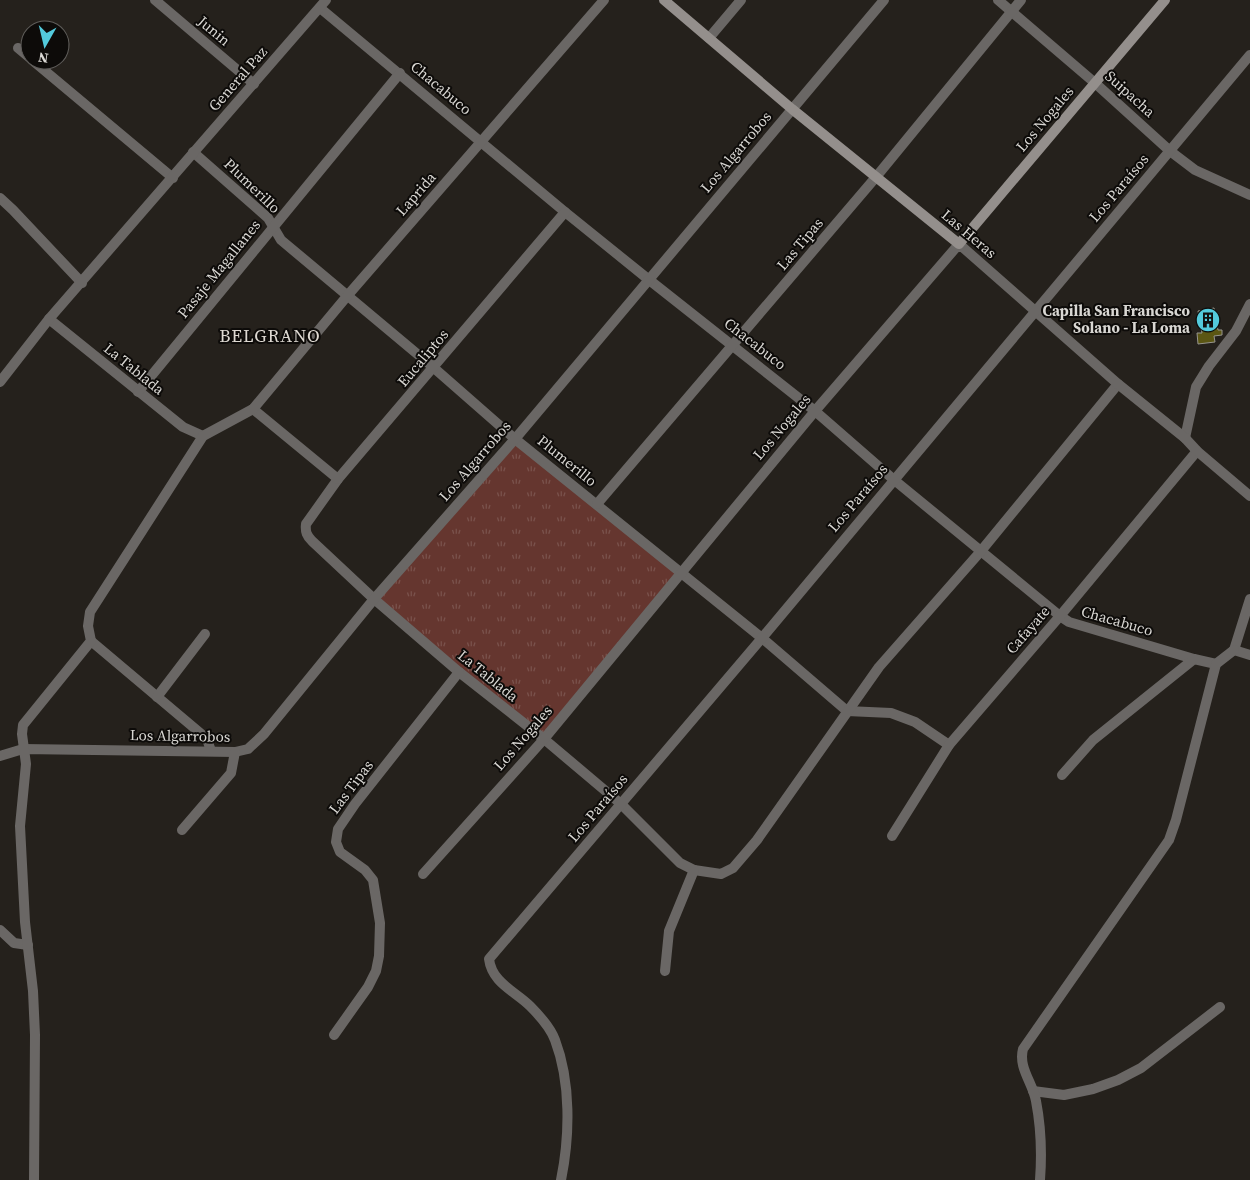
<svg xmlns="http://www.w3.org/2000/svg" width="1250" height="1180" font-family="'Source Serif 4',serif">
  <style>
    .grass { fill: url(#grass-tufts) }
    .building { fill: #5b5613; stroke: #97968f }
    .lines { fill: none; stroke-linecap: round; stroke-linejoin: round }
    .street { stroke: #6a6765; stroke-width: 10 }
    .secondary { stroke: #948f8c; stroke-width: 10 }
    .labels { text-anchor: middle; stroke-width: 4; stroke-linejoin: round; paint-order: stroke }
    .street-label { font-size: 15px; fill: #d9d7d3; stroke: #0d0b09 }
    .poi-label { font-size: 15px; font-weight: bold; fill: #d9d7d3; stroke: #0d0b09; text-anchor: end }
    .quarter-label { font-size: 18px; letter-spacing: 1px; fill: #ded9d2; stroke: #0d0b09 }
  </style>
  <defs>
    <pattern id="grass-tufts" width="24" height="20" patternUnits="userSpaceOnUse" patternTransform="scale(1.25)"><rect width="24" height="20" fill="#65362f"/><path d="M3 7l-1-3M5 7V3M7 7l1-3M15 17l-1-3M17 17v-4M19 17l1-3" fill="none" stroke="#7a524c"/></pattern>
  </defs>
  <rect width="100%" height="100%" fill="#25211c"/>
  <polygon class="grass" points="515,439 682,572 544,739 374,599"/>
  <polygon class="building" points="1214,308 1218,330 1222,330 1222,335 1214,336 1215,342 1198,344 1197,333 1202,333 1198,311"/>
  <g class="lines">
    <g class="street">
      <polyline points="155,0 254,84"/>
      <polyline points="998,0 1095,83 1170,151 1195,170 1250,195"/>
      <polyline points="320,8 565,212 648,279 815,411 893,479 1060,616 1069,622 1194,659"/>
      <polyline points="709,38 741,0"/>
      <polyline points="18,48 30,58"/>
      <polyline points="32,60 173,178"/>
      <polyline points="193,152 268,218 281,240 434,368 515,439 762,638 847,711 891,713 915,722 949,745"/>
      <polyline points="0,198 13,210 82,283"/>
      <path d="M565 212 338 479 306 524C305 532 307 536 312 541L374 599 459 672 544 739 621 804 680 863 694 870 721 874 733 868 757 840 879 667 981 551 1118 384"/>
      <polyline points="49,319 183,427 203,436"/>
      <polyline points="0,382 49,319 326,0"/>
      <polyline points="138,392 400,73"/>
      <polyline points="253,409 338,479"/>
      <polyline points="1185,438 1196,387 1209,366 1236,331 1250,304"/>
      <polyline points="597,504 876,177 1021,0"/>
      <polyline points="91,641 199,732 207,739 211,751"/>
      <polyline points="1234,650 1250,599"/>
      <polyline points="1234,650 1250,655"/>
      <polyline points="157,697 205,634"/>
      <polyline points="0,756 23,749 235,752 248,749 264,734 374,599 515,439 884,0"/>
      <polyline points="1062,775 1093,740 1194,659 1216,664"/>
      <polyline points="182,830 231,773 235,752"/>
      <polyline points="892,836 949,745 1060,616 1197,451"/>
      <polyline points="423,874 544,739 815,411 959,244 1118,384 1185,438 1197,451 1250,496"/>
      <polyline points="0,930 14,943 28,945"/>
      <polyline points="665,971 669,931 694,870"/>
      <polyline points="334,1035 368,987 376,971 379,956 380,923 373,880 365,870 340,852 336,842 338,829 355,804 459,672"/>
      <polyline points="1033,1091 1064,1095 1093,1089 1118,1080 1141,1068 1220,1007"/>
      <polyline points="34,1180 35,1035 33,991 25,922 20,826 26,764 22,734 23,725 91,641 88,626 90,612 203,436 253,409 348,295 604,0"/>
      <path d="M561 1180C570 1136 571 1082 555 1040 551 1029 539 1015 530 1006 515 991 492 983 489 959L762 638 1250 55"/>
      <path d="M1040 1180C1042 1153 1041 1127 1036 1101 1033 1083 1018 1068 1023 1049L1169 840 1176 820 1216 664 1234 650"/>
    </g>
    <polyline class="secondary" points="664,0 792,109 959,244 1165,0"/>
  </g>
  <defs>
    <g id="building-disc" transform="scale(1.25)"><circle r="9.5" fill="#53cadc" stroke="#0d0b09"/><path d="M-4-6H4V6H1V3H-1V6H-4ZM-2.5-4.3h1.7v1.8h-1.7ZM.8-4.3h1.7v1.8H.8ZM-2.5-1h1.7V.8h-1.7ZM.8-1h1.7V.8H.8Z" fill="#111"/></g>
  </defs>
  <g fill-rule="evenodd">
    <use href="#building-disc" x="1208" y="320"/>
  </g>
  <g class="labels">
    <g class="street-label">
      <text transform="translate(214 31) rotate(40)" y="5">Junin</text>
      <text transform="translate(238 79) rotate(-49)" y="5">General Paz</text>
      <text transform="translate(441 88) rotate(40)" y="5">Chacabuco</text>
      <text transform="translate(1130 94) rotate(42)" y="5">Suipacha</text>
      <text transform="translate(1045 119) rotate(-50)" y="5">Los Nogales</text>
      <text transform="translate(736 152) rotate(-50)" y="5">Los Algarrobos</text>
      <text transform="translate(252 186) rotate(44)" y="5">Plumerillo</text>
      <text transform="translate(1119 188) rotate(-50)" y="5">Los Paraísos</text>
      <text transform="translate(416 194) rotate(-49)" y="5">Laprida</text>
      <text transform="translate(969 234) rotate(40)" y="5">Las Heras</text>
      <text transform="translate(800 244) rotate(-50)" y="5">Las Tipas</text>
      <text transform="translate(219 269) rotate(-51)" y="5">Pasaje Magallanes</text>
      <text transform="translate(755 344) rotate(38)" y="5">Chacabuco</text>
      <text transform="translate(423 358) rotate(-50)" y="5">Eucaliptos</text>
      <text transform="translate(134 369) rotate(39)" y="5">La Tablada</text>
      <text transform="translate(782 427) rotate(-50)" y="5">Los Nogales</text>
      <text transform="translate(475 461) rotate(-49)" y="5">Los Algarrobos</text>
      <text transform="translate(567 461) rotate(39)" y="5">Plumerillo</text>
      <text transform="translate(858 498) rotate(-50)" y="5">Los Paraísos</text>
      <text transform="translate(1117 621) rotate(16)" y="5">Chacabuco</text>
      <text transform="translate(1028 630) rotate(-49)" y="5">Cafayate</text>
      <text transform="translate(488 676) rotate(39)" y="5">La Tablada</text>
      <text transform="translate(180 736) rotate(1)" y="5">Los Algarrobos</text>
      <text transform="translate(523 738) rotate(-49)" y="5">Los Nogales</text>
      <text transform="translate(351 787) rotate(-53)" y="5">Las Tipas</text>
      <text transform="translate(598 808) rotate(-50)" y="5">Los Paraísos</text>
    </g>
    <g class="poi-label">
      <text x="1190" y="316">Capilla San Francisco<tspan x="1190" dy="17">Solano - La Loma</tspan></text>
    </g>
    <g class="quarter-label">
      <text x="270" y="342">BELGRANO</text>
    </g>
  </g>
  <g transform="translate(45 45) rotate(188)"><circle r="24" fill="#0d0b09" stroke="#5f5d5a"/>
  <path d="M0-4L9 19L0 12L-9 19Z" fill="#53cadc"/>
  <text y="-8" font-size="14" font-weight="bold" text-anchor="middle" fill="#d9d7d3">N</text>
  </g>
</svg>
